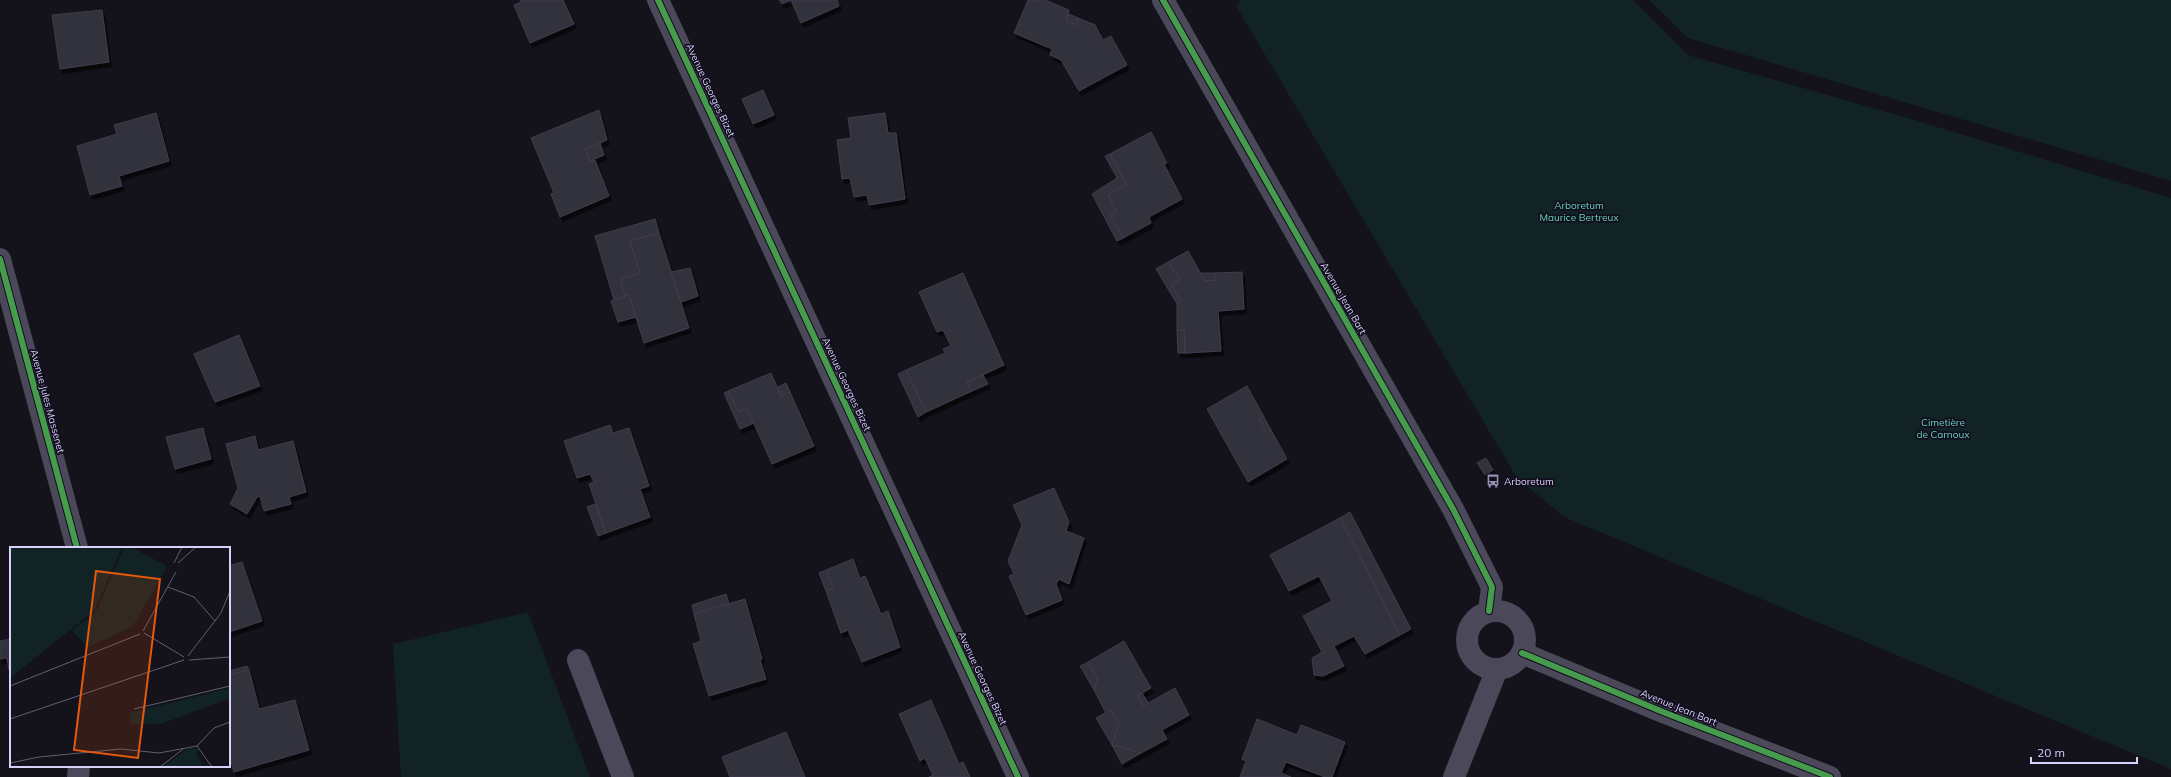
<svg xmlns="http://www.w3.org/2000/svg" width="2171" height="777" font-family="Mulish,sans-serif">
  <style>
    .green { fill: #122325 }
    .building { fill: #32303c; stroke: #413c4d; filter: url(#shadow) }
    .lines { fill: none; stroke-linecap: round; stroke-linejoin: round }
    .minor { stroke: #4a4859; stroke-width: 22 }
    .cycleway-casing { stroke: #120e1e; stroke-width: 8 }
    .cycleway { stroke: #469c4c; stroke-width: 6 }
    .labels { text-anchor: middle; stroke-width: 3.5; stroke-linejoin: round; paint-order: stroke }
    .street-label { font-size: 10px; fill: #d7d0fa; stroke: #120e1e }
    .park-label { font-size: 10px; fill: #65d1bc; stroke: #120e1e }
    .poi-label { font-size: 10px; fill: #d7d0fa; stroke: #120e1e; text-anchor: start }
    .inset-road { fill: none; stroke: #625e74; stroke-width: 1 }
    .view { fill: #e8590c; fill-opacity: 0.15; stroke: #e8590c; stroke-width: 2 }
    .inset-edge { fill: none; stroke: #d7d0fa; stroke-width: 2 }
  </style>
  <defs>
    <filter id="shadow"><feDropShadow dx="2.5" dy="4.5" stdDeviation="0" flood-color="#0009"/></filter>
  </defs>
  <rect width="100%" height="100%" fill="#14121a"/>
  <g class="green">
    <polygon points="1242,0 1633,0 1688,55 1911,119 2171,198 2171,769 1564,517 1517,478 1236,6"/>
    <polygon points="1649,0 2171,0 2171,181 1688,38"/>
    <polygon points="528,612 590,777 401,777 393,644"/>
  </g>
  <g class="building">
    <polygon points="520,0 563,0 574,24 530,43 514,5 521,2"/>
    <polygon points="779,0 837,0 839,6 801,23 791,0 782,4"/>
    <polygon points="1028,0 1045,0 1069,10 1066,20 1076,25 1078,18 1095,25 1103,40 1111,36 1127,65 1079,91 1061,60 1050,55 1052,49 1014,33"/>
    <polygon points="102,10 109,62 60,69 52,15"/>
    <polygon points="1069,14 1078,18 1076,25 1066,20"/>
    <polygon points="763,90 774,115 753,124 742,99"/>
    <polygon points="599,110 607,140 586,149 590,161 595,160 609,196 560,217 551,194 554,193 531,138"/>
    <polygon points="156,113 169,161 119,176 122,186 90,195 77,146 117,134 114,125"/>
    <polygon points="885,113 888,133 896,133 905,199 869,205 867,195 854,197 850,178 842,179 837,140 851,138 848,118"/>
    <polygon points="1151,132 1167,163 1164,164 1182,199 1149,217 1151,223 1123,238 1110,215 1116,211 1108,195 1126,184 1110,154"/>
    <polygon points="600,143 604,155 590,161 586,149"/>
    <polygon points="1110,154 1126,184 1108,195 1116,211 1110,215 1123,238 1117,241 1092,194 1117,178 1105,156"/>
    <polygon points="655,219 659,233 630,241 640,273 621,279 625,297 614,300 595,236"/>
    <polygon points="659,233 689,328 644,343 629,295 625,297 621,279 640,273 630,241"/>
    <polygon points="1188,251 1205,281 1215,280 1214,273 1242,272 1244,309 1218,311 1221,351 1185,353 1184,330 1177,331 1177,304 1181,301 1171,285 1180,280 1168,262"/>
    <polygon points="1168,262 1180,280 1171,285 1181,301 1177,304 1156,269"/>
    <polygon points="690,268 698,296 681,302 671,272"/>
    <polygon points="963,273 1004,365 967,382 972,391 926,412 906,370 945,353 943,349 951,346 943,330 937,332 919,292"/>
    <polygon points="1201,273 1214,273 1215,280 1205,281"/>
    <polygon points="629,295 636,317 618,322 611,301"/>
    <polygon points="1184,330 1185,353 1178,353 1177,331"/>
    <polygon points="239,335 260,386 215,402 194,354"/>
    <polygon points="906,370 926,412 918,417 898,374"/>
    <polygon points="771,373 781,396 790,392 814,446 772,464 747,408 738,412 728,391"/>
    <polygon points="983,375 988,384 972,391 967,382"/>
    <polygon points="786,383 790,392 781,396 778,387"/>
    <polygon points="1247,386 1264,417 1259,419 1266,433 1271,430 1287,459 1248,482 1207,409"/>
    <polygon points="728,391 738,412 747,408 754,423 740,429 724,393"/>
    <polygon points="1264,417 1271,430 1266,433 1259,419"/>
    <polygon points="610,425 613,433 629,428 649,486 640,489 650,517 606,533 589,484 594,482 590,474 577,478 564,441"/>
    <polygon points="203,428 211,459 175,469 166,437"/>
    <polygon points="255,436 258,450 293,441 306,492 289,497 291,504 264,511 260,496 257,497 247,514 230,504 238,488 226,444"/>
    <polygon points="1486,458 1493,470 1485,475 1477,463"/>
    <polygon points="1054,488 1069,522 1066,531 1084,538 1069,584 1059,579 1056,584 1062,600 1026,615 1009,576 1014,574 1008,561 1022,525 1013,505"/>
    <polygon points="595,504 606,533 598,536 587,507"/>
    <polygon points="1350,512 1411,629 1400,635 1340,518"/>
    <polygon points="1340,518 1400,635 1365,654 1354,636 1334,646 1344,666 1323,676 1314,675 1312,658 1322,652 1303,616 1332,601 1319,576 1289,591 1270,555"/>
    <polygon points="853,559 860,578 865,576 881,614 888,611 900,647 862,662 848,630 841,633 826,591 833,588 826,570"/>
    <polygon points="242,562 262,621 229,632 229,566"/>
    <polygon points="826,570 833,588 826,591 819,573"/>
    <polygon points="726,594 729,604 694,614 692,605"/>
    <polygon points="745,599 762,659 760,660 766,679 709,696 693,644 701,641 694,614"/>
    <polygon points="11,639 11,670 9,670 7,658 0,659 0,641"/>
    <polygon points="1124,641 1151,688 1137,696 1143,706 1175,688 1189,715 1162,730 1167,739 1141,753 1112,745 1119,724 1111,710 1106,713 1094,690 1097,679 1088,662"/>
    <polygon points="1088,662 1097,679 1094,690 1080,666"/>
    <polygon points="247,666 249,670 229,675 229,671"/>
    <polygon points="249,670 259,709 295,700 309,750 234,772 229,755 229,675"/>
    <polygon points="1142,693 1148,703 1143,706 1137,696"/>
    <polygon points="931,700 959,764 963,762 970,777 929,777 933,775 925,758 920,761 899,714"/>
    <polygon points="1111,710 1119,724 1112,745 1096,718"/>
    <polygon points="1257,719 1297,735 1301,725 1345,742 1332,777 1325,777 1286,762 1281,773 1291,777 1240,777 1246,761 1242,759"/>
    <polygon points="786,732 805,777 730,777 722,757"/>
    <polygon points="1112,745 1141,753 1122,764"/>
  </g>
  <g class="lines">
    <g class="minor">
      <polyline points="658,0 1018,777"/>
      <polyline points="1163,0 1453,509 1492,587 1489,611"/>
      <polyline points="0,259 77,548"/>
      <circle cx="1496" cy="640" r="29"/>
      <polyline points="1522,653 1663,712 1830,777"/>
      <polyline points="578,660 623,777"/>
      <polyline points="78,777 79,766"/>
      <polyline points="1454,777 1497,669"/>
    </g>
    <g class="cycleway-casing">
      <g id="cycleway">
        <polyline points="658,0 1018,777"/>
        <polyline points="1163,0 1453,509 1492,587 1489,611"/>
        <polyline points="0,259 77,548"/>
        <polyline points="1522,653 1663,712 1830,777"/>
      </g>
    </g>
    <use href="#cycleway" class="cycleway"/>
  </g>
  <defs>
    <g id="bus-bare" transform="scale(1.08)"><path d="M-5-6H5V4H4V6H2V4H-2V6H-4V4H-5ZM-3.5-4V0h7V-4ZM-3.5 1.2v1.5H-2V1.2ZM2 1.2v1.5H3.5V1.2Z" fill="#938eac" stroke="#120e1e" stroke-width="2.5" paint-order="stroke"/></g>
  </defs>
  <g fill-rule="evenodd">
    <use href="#bus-bare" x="1493" y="481"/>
  </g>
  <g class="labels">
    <g class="street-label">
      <text transform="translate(711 90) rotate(65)" y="4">Avenue Georges Bizet</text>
      <text transform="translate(1344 298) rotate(60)" y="4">Avenue Jean Bart</text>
      <text transform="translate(847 384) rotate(65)" y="4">Avenue Georges Bizet</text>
      <text transform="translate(48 401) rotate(75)" y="4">Avenue Jules Massenet</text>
      <text transform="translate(983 678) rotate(65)" y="4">Avenue Georges Bizet</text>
      <text transform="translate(1679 707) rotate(22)" y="4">Avenue Jean Bart</text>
    </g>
    <g class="park-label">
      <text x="1579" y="209">Arboretum<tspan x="1579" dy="12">Maurice Bertreux</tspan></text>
      <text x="1943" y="426">Cimetière<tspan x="1943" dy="12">de Carnoux</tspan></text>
    </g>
    <g class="poi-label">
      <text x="1504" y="485">Arboretum</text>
    </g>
  </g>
  <g transform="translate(10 547)">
    <rect width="220" height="220" fill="#14121a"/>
    <path d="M0 0H112L84 64 0 131ZM114 0H121L157 19 123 79 77 101 62 83 86 65ZM220 141V151L151 177H121L120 166ZM184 201 188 204 186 205 193 220H152L177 202Z" fill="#122325"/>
    <path class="inset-road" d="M164 16 172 0M168 16 186 0M158 40 184 50 205 74M133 84 166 25M134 86 174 110M178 109 211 66 220 44M179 113 220 110M0 139 130 87M124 162 220 139M0 172 174 113M187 199 204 181 220 175M187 199 202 220M0 216 29 210 111 202 149 206 187 199M150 220 173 202"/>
    <path class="view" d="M86 24 150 32 128 211 64 203Z"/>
    <rect width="220" height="220" class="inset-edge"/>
  </g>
  <path d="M2031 757v6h106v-6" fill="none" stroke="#d7d0fa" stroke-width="2"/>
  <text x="2037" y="757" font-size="12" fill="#d7d0fa" stroke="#120e1e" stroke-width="3" paint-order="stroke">20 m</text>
</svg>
